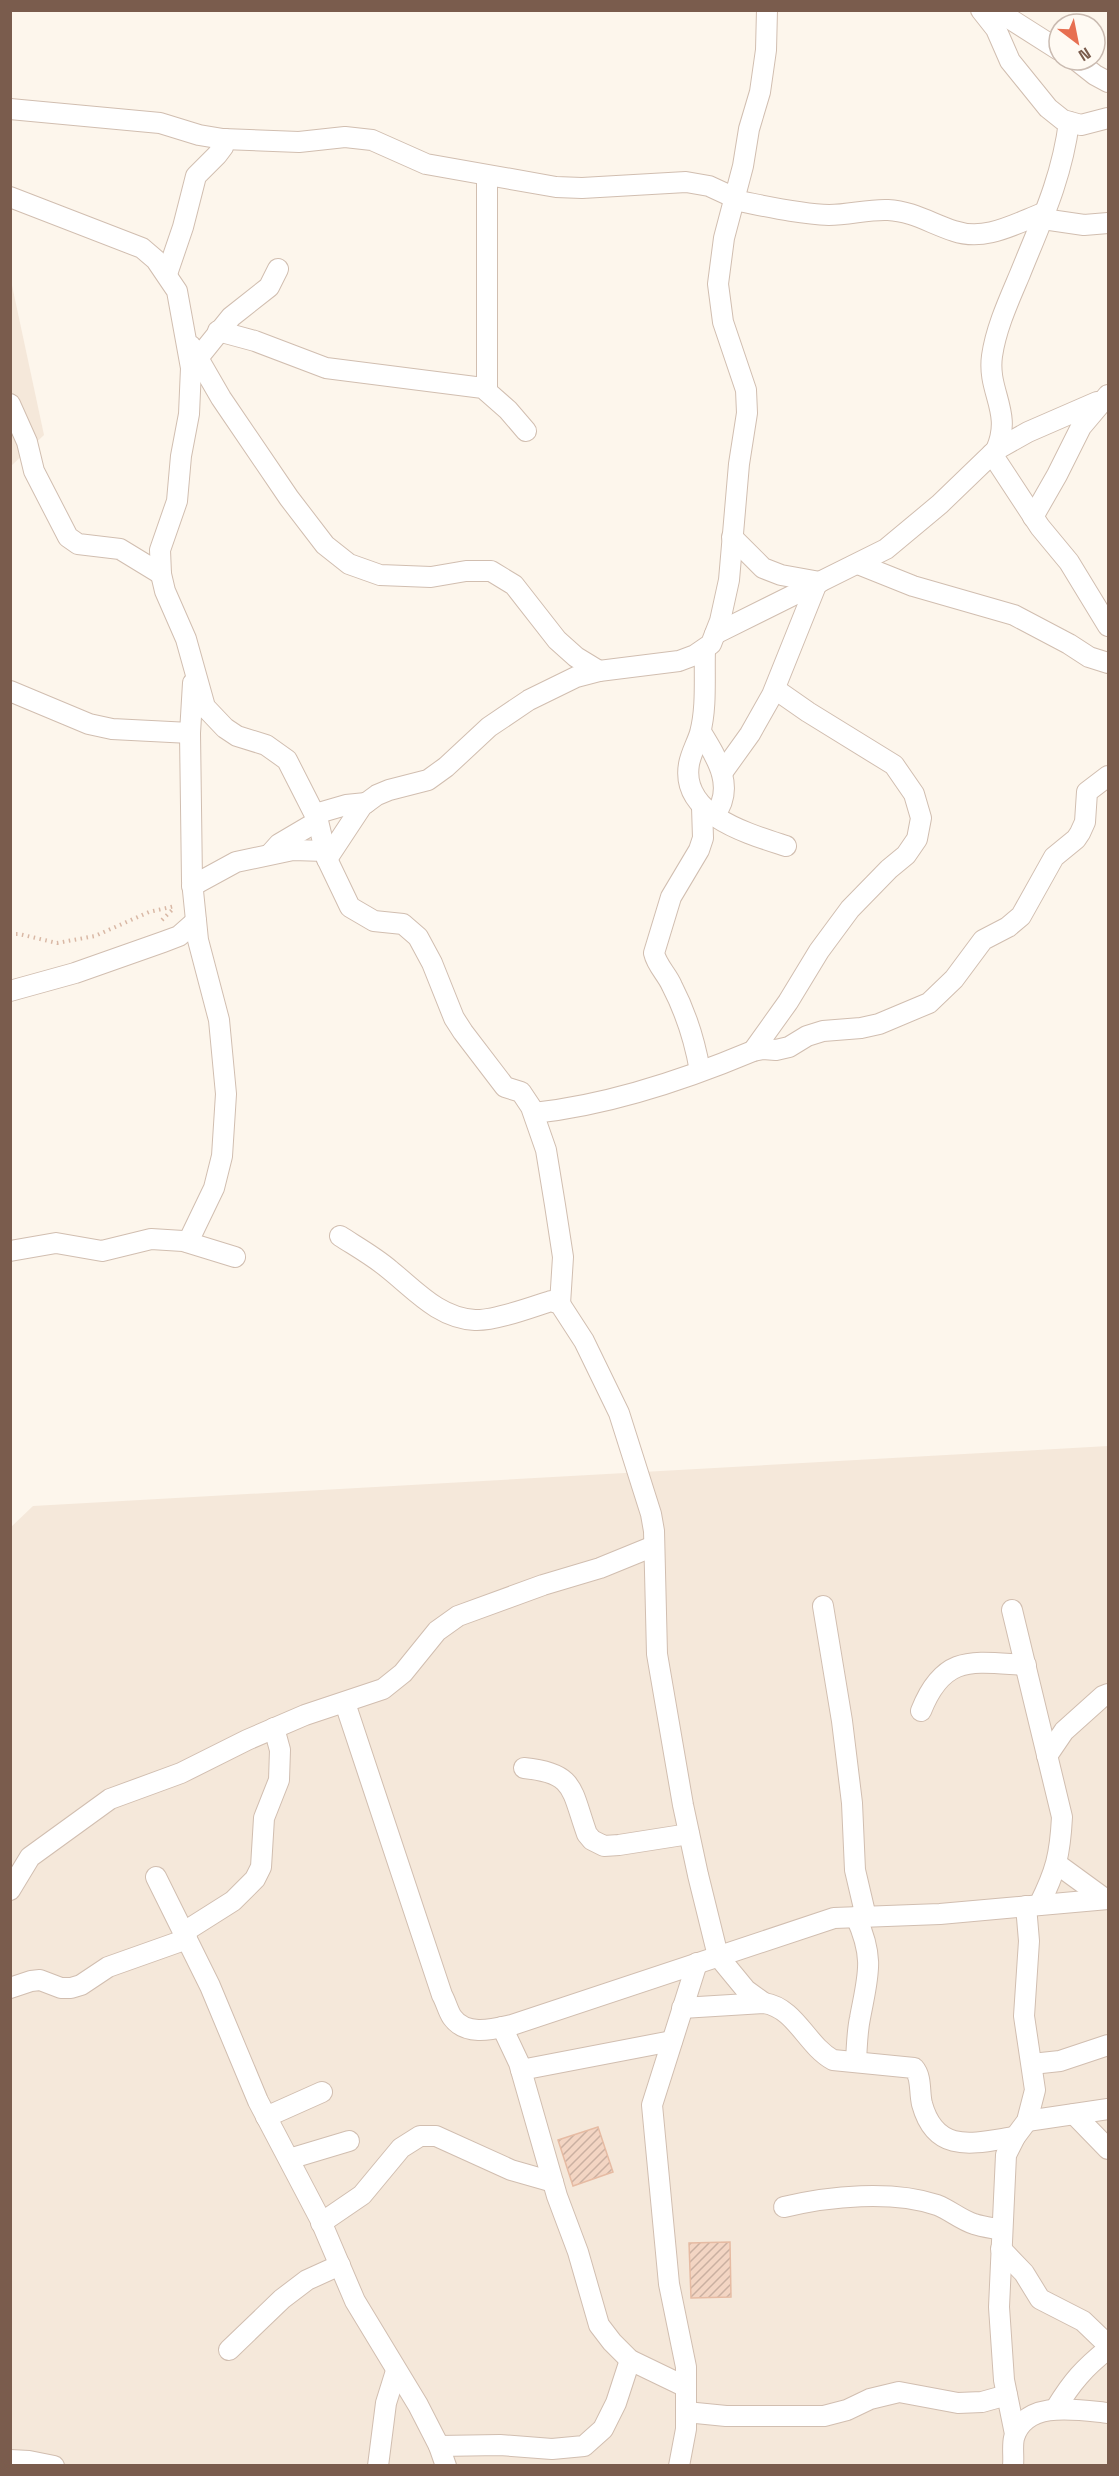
<svg xmlns="http://www.w3.org/2000/svg" width="1119" height="2476" font-family="'Space Grotesk',sans-serif">
  <style>
    .residential { fill: #f5e8da }
    .building { fill: url(#building-hatch); stroke: #e6bba3; stroke-width: 1.5 }
    .lines { fill: none; stroke-linecap: round; stroke-linejoin: round }
    .street-casing { stroke: #d1beb0; stroke-width: 22 }
    .path { stroke: #d9b8a5; stroke-width: 4; stroke-dasharray: 1.5 4.5; stroke-linecap: butt }
    .street { stroke: #fff; stroke-width: 20 }
  </style>
  <defs>
    <pattern id="building-hatch" width="6" height="6" patternUnits="userSpaceOnUse" patternTransform="scale(1.5)"><rect width="6" height="6" fill="#f3d5c3"/><path d="M-1 1l2-2M0 6l6-6M5 7l2-2" fill="none" stroke="#cab0a1"/></pattern>
  </defs>
  <rect width="100%" height="100%" fill="#fdf6ec"/>
  <g class="residential">
    <polygon points="10,276 44,435 11,466 10,466"/>
    <polygon points="1108,1446 1108,2465 11,2466 10,1528 33,1506"/>
  </g>
  <g class="building">
    <polygon points="598,2127 613,2172 573,2186 558,2140"/>
    <polygon points="730,2242 731,2297 691,2298 689,2243"/>
  </g>
  <g class="lines">
    <g class="street-casing">
      <g id="street">
        <polyline points="981,10 996,29 1010,61 1048,108 1063,120 1081,125 1108,118"/>
        <polyline points="996,10 1059,50"/>
        <polyline points="1076,60 1095,75 1108,82"/>
        <polyline points="10,109 160,123 199,135 223,139 299,142 345,137 372,140 426,164 556,187 582,188 686,182 709,186 735,198"/>
        <polyline points="487,176 487,391"/>
        <polyline points="10,197 142,248 156,260 177,291 191,368 189,414 181,456 177,501 160,550 161,574 165,591 186,639 205,707 225,728 237,736 266,745 287,760 318,821 327,859 350,907 374,921 403,924 418,937 432,963 454,1018 463,1032 505,1087 521,1092 531,1107 546,1150 555,1205 563,1257 560,1304"/>
        <path d="M734 200C765 206 798 214 829 215 849 215 869 209 888 210 912 211 932 224 954 231 986 242 1016 223 1046 212"/>
        <polyline points="1043,219 1084,225 1108,223"/>
        <polyline points="167,274 183,227 196,176 217,155 223,147 225,139"/>
        <polyline points="218,331 255,341 326,368 483,388 508,410 526,431"/>
        <polyline points="191,346 221,398 289,498 325,545 349,564 380,575 431,577 466,571 491,571 514,585 557,640 576,657 599,671"/>
        <polyline points="198,358 231,317 269,287 278,269"/>
        <polyline points="10,404 27,442 34,471 68,537 78,544 120,549 161,574"/>
        <polyline points="996,450 1028,432 1097,402"/>
        <polyline points="992,454 1040,527 1069,562 1108,626"/>
        <polyline points="1033,517 1057,475 1081,427 1108,395"/>
        <polyline points="732,537 763,568 781,575 820,582"/>
        <polyline points="858,564 913,586 1014,615 1069,644 1089,657 1108,663"/>
        <path d="M715 634 886 549 940 504 996 450C1013 412 987 392 992 356 996 328 1009 300 1020 274 1041 222 1062 178 1069 122"/>
        <path d="M705 650C704 676 707 707 700 733 697 743 691 753 689 764 680 815 749 834 786 846"/>
        <polyline points="10,691 89,724 112,729 190,733"/>
        <path d="M701 732C717 758 736 788 714 816"/>
        <polyline points="722,773 750,734 772,695 817,583"/>
        <polyline points="315,814 346,805 366,803"/>
        <polyline points="270,854 279,844 318,821"/>
        <polyline points="327,859 362,806 377,795 389,790 428,780 446,767 489,727 529,700 576,677 599,671 679,661 695,655 711,644 720,621 729,580 739,464 747,413 746,390 723,322 718,284 724,238 743,166 749,129 760,92 766,50 767,10"/>
        <polyline points="192,886 236,862 293,850 325,851"/>
        <polyline points="10,991 75,973 163,942 179,936 196,921"/>
        <polyline points="753,1051 788,1002 819,951 850,909 889,869 906,855 917,839 921,818 914,794 894,765 808,712 775,689"/>
        <path d="M700 1071C695 1042 686 1013 672 986 667 974 657 966 654 953L671 897 699 850 703 838 702 807"/>
        <path d="M534 1113C609 1105 684 1080 753 1051L763 1049 776 1050 789 1047 807 1036 823 1031 861 1028 879 1024 929 1003 954 979 983 940 1008 927 1021 916 1054 857 1076 839 1080 833 1085 822 1087 792 1108 776"/>
        <path d="M340 1236C357 1247 375 1257 390 1270 416 1291 439 1318 475 1320 495 1321 532 1307 551 1301L560 1304 584 1341 619 1413 651 1514 654 1531 657 1654 683 1805 698 1875 718 1956 746 1990 764 2003"/>
        <polyline points="188,1242 214,1188 222,1156 226,1094 219,1020 198,940 192,881 190,733 193,683"/>
        <polyline points="10,1251 56,1243 102,1251 151,1239 183,1241 235,1257"/>
        <polyline points="823,1606 842,1721 852,1803 855,1870 866,1917"/>
        <path d="M1012 1610 1062 1817C1060 1855 1056 1871 1039 1905"/>
        <path d="M345 1703 442 1995C446 2002 448 2011 452 2017 466 2037 494 2029 512 2025L834 1918 940 1914 1108 1899"/>
        <path d="M921 1711C944 1653 973 1662 1026 1665"/>
        <polyline points="1047,1756 1064,1731 1103,1696 1108,1694"/>
        <path d="M524 1768C576 1773 571 1790 587 1834L592 1840 604 1846 619 1845 689 1834"/>
        <polyline points="1057,1864 1105,1899"/>
        <polyline points="156,1877 210,1986 258,2101 320,2219 355,2301 418,2405 439,2446 446,2466"/>
        <polyline points="10,1890 30,1857 110,1799 181,1773 247,1740 305,1715 383,1689 403,1673 437,1631 458,1616 543,1585 600,1568 654,1546"/>
        <polyline points="184,1932 233,1901 255,1879 261,1867 264,1818 279,1780 280,1750 274,1728"/>
        <polyline points="10,1988 31,1981 40,1980 61,1988 71,1988 81,1985 108,1967 187,1939"/>
        <path d="M682 2008 764 2003C796 2008 806 2045 833 2060L914 2068C922 2077 919 2092 922 2104 936 2155 974 2143 1015 2137"/>
        <polyline points="502,2027 519,2063 557,2196 578,2252 599,2325 612,2342 630,2360 686,2387"/>
        <path d="M856 2060C857 2046 857 2032 860 2018 868 1975 875 1959 856 1917"/>
        <polyline points="1032,2064 1060,2061 1108,2045"/>
        <polyline points="521,2070 672,2041"/>
        <polyline points="1074,2114 1108,2149"/>
        <polyline points="266,2117 322,2092"/>
        <polyline points="1027,2121 1108,2109"/>
        <polyline points="289,2159 349,2141"/>
        <path d="M784 2207C830 2196 892 2190 937 2205 950 2210 961 2220 974 2224 983 2227 993 2228 1002 2230"/>
        <polyline points="321,2223 362,2195 401,2148 420,2136 436,2136 511,2170 553,2182"/>
        <polyline points="1001,2249 1024,2273 1040,2299 1083,2321 1108,2345"/>
        <polyline points="229,2350 282,2299 307,2280 340,2265"/>
        <path d="M1056 2408C1072 2382 1084 2368 1108 2349"/>
        <polyline points="686,2412 726,2416 824,2416 847,2410 870,2399 899,2392 958,2403 982,2402 1007,2395"/>
        <polyline points="1015,2434 1004,2380 999,2307 1006,2155 1015,2137 1027,2121 1035,2090 1024,2016 1029,1941 1026,1906"/>
        <polyline points="439,2446 500,2445 552,2449 584,2446 603,2429 616,2403 630,2360"/>
        <polyline points="10,2460 29,2461 54,2466"/>
        <polyline points="378,2466 386,2403 396,2371"/>
        <polyline points="679,2466 686,2429 686,2367 669,2284 652,2105 697,1963"/>
        <path d="M1013 2466C1014 2457 1012 2446 1014 2438 1025 2399 1079 2410 1108 2413"/>
      </g>
    </g>
    <g class="path">
      <polyline points="162,920 174,908"/>
      <polyline points="10,934 19,934 57,943 95,936 149,912 175,906"/>
    </g>
    <use href="#street" class="street"/>
  </g>
  <rect width="1119" height="2476" fill="none" stroke="#7a5c4d" stroke-width="24"/>
  <g transform="translate(1077 42) rotate(148)"><circle r="28" fill="#fffaf3" stroke="#cabbb1" stroke-width="1.5"/>
  <path d="M0-4.5L10 22L0 15L-10 22Z" fill="#e76f51"/>
  <text y="-9" font-size="16" font-weight="bold" text-anchor="middle" fill="#7a5c4d">N</text>
  </g>
</svg>
